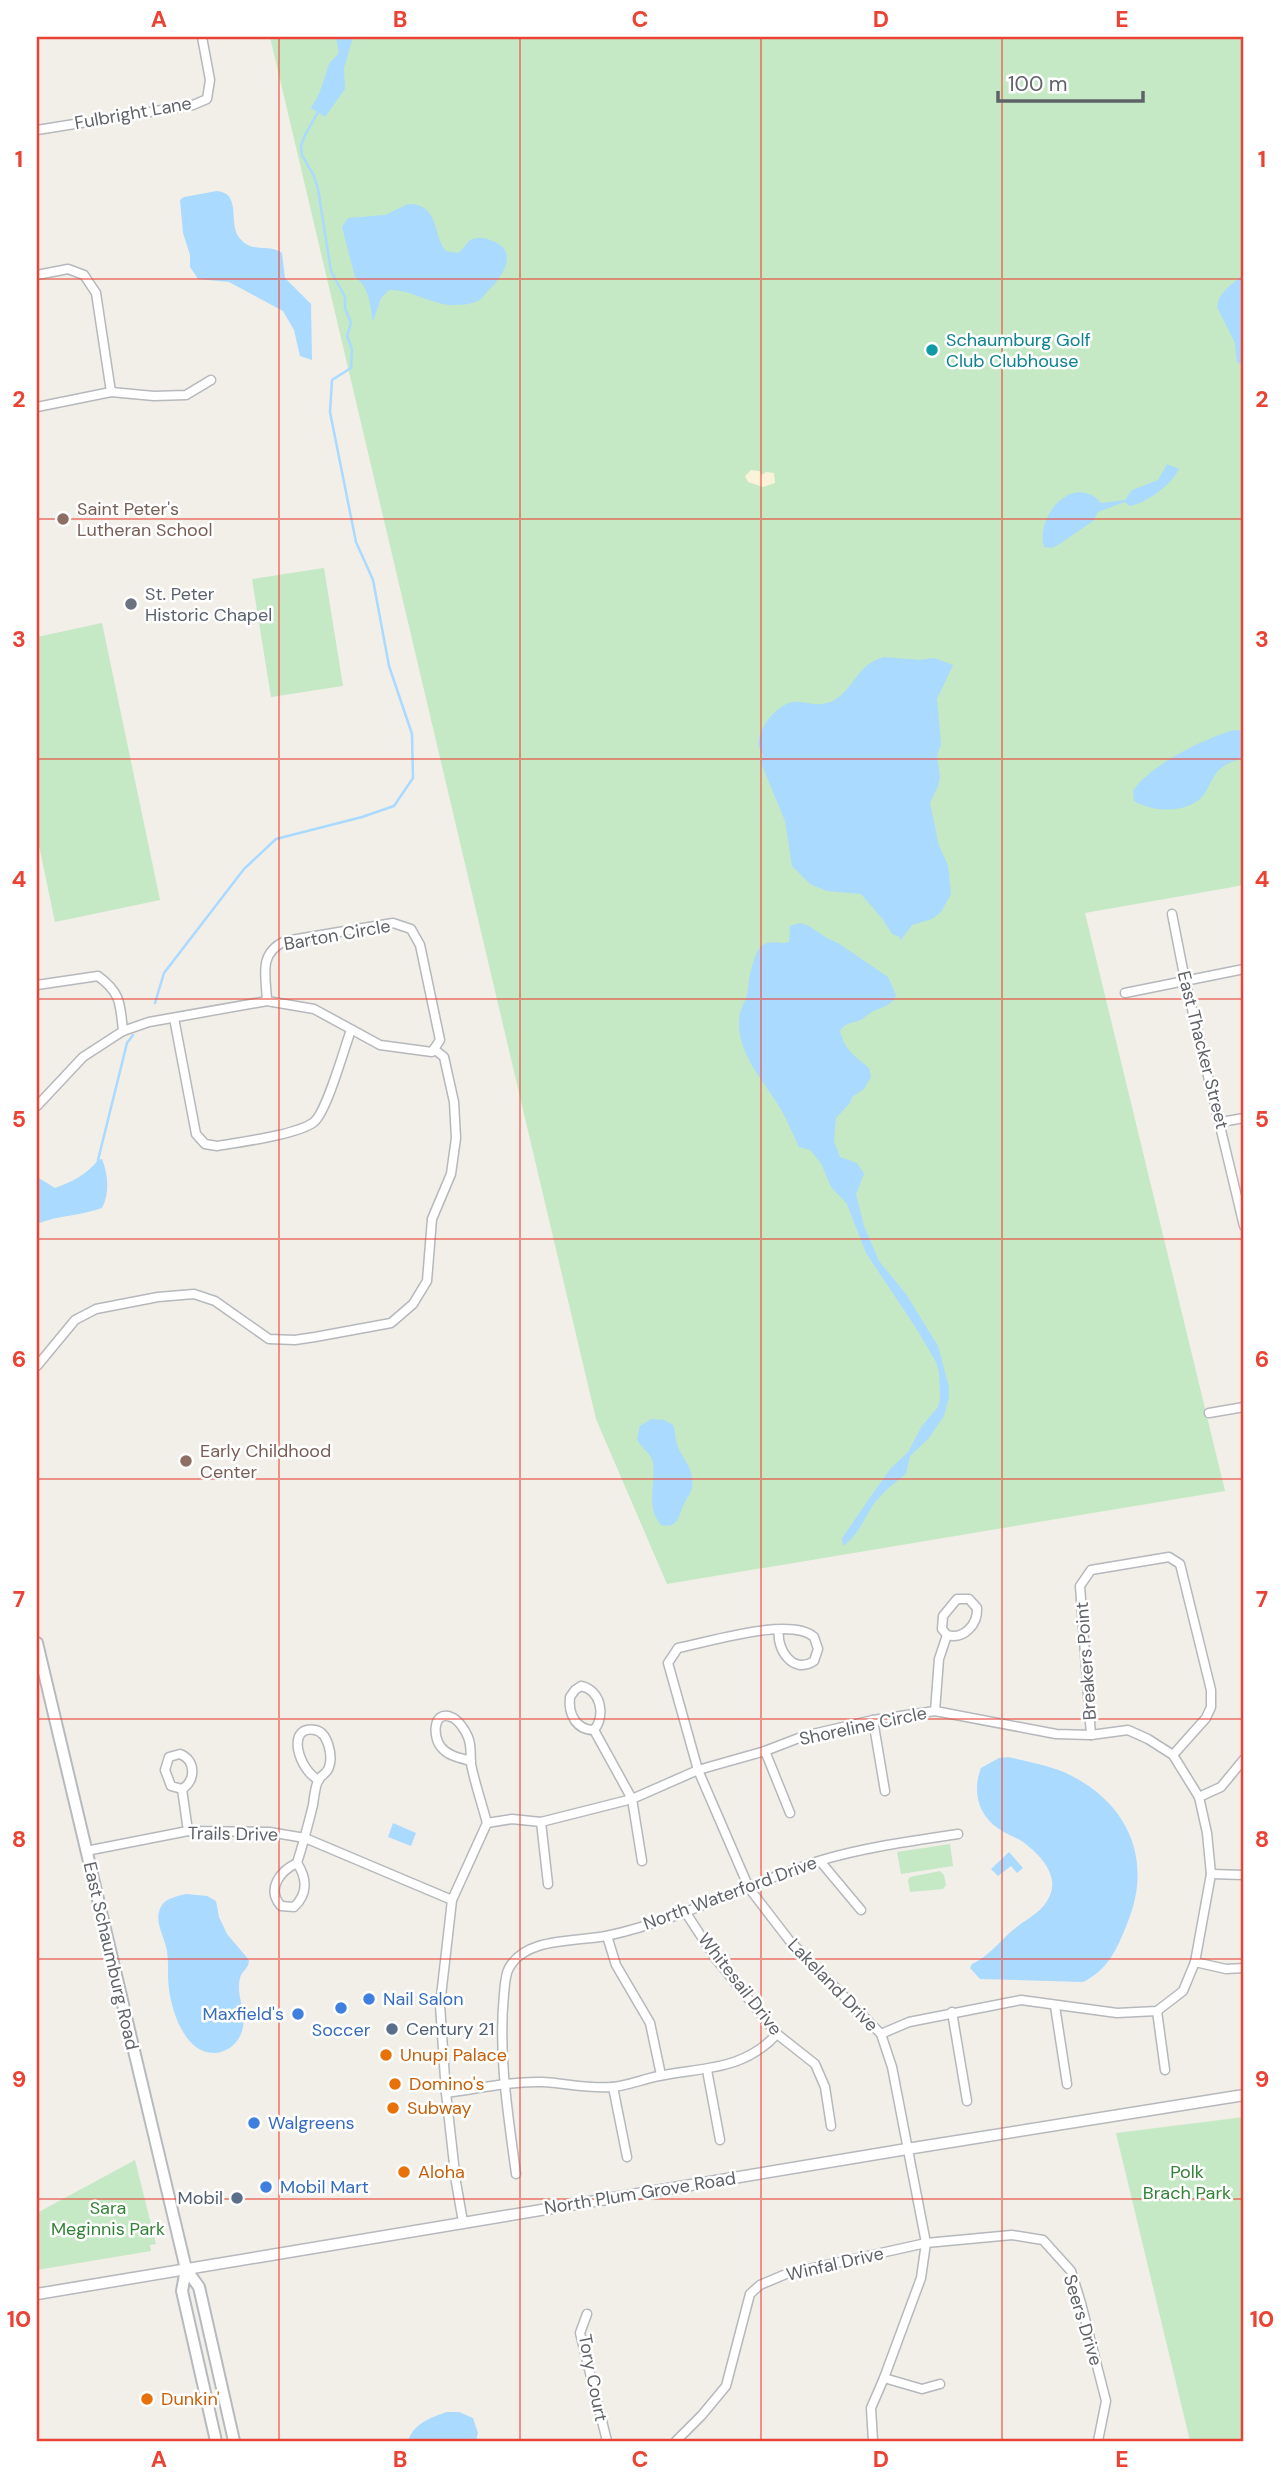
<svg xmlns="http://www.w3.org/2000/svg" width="1281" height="2478" font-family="'DM Sans',sans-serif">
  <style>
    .green { fill: #c5e8c5 }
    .sand { fill: #fbf3d9 }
    .water { fill: #aadaff }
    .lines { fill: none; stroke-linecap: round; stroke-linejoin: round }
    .stream { stroke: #aadaff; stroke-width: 2.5 }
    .minor-casing { stroke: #b5b8bc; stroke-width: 11 }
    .tertiary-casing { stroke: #b5b8bc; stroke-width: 13 }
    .secondary-casing { stroke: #b6babf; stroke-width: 14 }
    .minor { stroke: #fff; stroke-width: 8 }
    .tertiary { stroke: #fff; stroke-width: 10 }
    .secondary { stroke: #fff; stroke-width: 10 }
    .grid { fill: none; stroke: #ea4335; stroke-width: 2; stroke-opacity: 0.55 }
    .culture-dot { fill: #0f9aa8; stroke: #fff; stroke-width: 2.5 }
    .education-dot { fill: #8d6e63; stroke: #fff; stroke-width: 2.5 }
    .worship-dot { fill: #6b7280; stroke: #fff; stroke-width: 2.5 }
    .shop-dot { fill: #3f7fe0; stroke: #fff; stroke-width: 2.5 }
    .service-dot { fill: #5c6f8a; stroke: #fff; stroke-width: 2.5 }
    .food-dot { fill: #e8710a; stroke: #fff; stroke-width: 2.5 }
    .labels { text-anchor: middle; stroke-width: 5; stroke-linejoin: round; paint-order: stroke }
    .street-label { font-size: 18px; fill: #5f6368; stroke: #fff }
    .culture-label { font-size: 18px; fill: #0d838f; stroke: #fff; text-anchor: start }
    .education-label { font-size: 18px; fill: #785e54; stroke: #fff; text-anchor: start }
    .worship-label { font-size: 18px; fill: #5b616d; stroke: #fff; text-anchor: start }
    .shop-label { font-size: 18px; fill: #366cbe; stroke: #fff; text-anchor: start }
    .service-label { font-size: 18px; fill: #4e5e75; stroke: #fff; text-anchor: start }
    .food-label { font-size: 18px; fill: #c56008; stroke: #fff; text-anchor: start }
    .park-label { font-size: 18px; fill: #348238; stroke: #fff }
    .neatline { fill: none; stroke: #ea4335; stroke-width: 2.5 }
    .grid-label { font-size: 23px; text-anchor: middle; font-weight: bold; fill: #ea4335 }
  </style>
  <rect width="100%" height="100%" fill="#f1efe8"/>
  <g class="green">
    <polygon points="270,37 1244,37 1244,885 1085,913 1225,1491 667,1584 596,1419"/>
    <polygon points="324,568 343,686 271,697 252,579"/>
    <polygon points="102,623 160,900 55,922 37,836 37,637"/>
    <polygon points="950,1844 953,1866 901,1874 897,1852"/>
    <polygon points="940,1871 944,1875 946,1885 943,1889 910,1892 908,1880 910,1877"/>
    <polygon points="1244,2117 1244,2441 1190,2441 1116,2133"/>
    <polygon points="135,2160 156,2244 150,2245 151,2251 37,2270 37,2213"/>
  </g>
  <polygon class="sand" points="751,470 759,471 762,475 766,472 774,473 775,483 763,487 748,482 745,476"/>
  <g class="water">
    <polygon points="336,37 353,37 344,68 345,89 325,117 311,108 319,94 329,64 339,53"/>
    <path d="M217 191C241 193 229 221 238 236 251 255 268 243 282 253L285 278 311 304 312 360 300 356 294 330 283 311 229 282 198 279 190 267V255L183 233 180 200 184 197Z"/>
    <path d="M408 204C440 204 432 235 446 251L458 253C463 250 465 245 469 241 475 237 483 237 490 240 520 250 504 275 489 290 485 294 482 299 478 301 471 304 463 305 456 305 432 306 412 289 389 290L381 298 373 322C370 305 370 288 355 277L342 227 348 218 385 215Z"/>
    <path d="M1244 270V367L1237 362 1235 343 1217 307C1221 284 1239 285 1244 270Z"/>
    <path d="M1167 464 1179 469C1170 486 1148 502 1130 506L1125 502 1098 512 1093 521 1058 545 1052 548 1044 547C1035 515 1074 472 1101 503L1125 500 1132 490 1158 480Z"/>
    <path d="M884 657 920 660 934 658 953 665 937 699 941 744 937 756 940 777 938 786 930 803 939 846 948 865 951 894 941 912 932 919 912 925 900 941V937L892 934 884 921 861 894 827 891 810 884 792 866 785 821 761 763 763 755 758 745C760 733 763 725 771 716 799 686 810 715 836 699 856 686 856 665 884 657Z"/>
    <path d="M1234 730 1244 731V756C1237 761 1226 763 1220 769 1213 775 1210 785 1205 793 1191 814 1154 813 1134 801L1133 791C1150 765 1205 738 1234 730Z"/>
    <path d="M800 923C814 926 824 939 838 943L888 977 896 995C891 1008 880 1006 869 1014 864 1017 865 1018 860 1020 851 1024 846 1022 840 1031 845 1051 855 1056 869 1068L871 1077 864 1089 852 1097 850 1103 836 1118 834 1141 840 1157 857 1163 864 1174 856 1194 864 1226 879 1261 906 1294 938 1346 949 1387V1397L944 1416 928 1439 910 1456 906 1474C895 1482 882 1493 873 1505 864 1519 857 1537 843 1546L842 1538 890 1469 908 1452 922 1426 938 1407 940 1399 939 1372 936 1362 916 1328 866 1253 847 1204 831 1187 821 1163 810 1150 799 1147C792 1132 786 1117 777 1103 761 1078 738 1053 739 1021 740 1008 744 1005 747 995 749 988 748 981 750 974 753 965 755 950 763 945 772 939 781 945 789 942L790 926Z"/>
    <path d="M102 1159C108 1174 110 1193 102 1208 81 1216 58 1215 37 1224V1177L55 1188C71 1182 87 1175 98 1160Z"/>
    <path d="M651 1419 664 1420 673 1425C676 1433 675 1440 678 1447 682 1457 690 1465 692 1477 694 1489 690 1493 685 1502 678 1514 680 1529 661 1525 645 1506 656 1485 653 1463 652 1453 641 1449 637 1439L640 1426Z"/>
    <path d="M1009 1757C1028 1762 1048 1765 1066 1773 1128 1802 1154 1860 1127 1924 1117 1949 1108 1970 1083 1982L980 1979 970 1968 972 1964C989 1957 1003 1937 1018 1926 1027 1919 1041 1912 1047 1901 1062 1878 1042 1856 1023 1842 1016 1837 1007 1835 999 1829 978 1815 972 1791 981 1768L999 1758Z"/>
    <polygon points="393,1823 416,1833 411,1846 388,1837"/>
    <polygon points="1009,1852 1023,1868 1017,1873 1011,1866 998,1876 991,1869"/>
    <path d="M186 1894 207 1896 216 1901 219 1917 227 1934 249 1960C249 1969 242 1970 240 1978 235 1997 250 2017 240 2036 235 2046 226 2052 215 2053 185 2054 172 2012 169 1989 167 1976 169 1964 167 1951 165 1937 152 1920 162 1905 167 1898 178 1896 186 1894Z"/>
    <path d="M447 2412H459L473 2418 478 2433 476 2441H408C414 2423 430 2418 447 2412Z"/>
  </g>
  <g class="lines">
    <g class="stream">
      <polyline points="155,1003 164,973 244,869 276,839 362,817 394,806 413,778 412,734 389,666 373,580 356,542 330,412 332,380 351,368 352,349 347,336 351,323 345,308 345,297 331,271 318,189 314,176 302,155 301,146 305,135 318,112"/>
      <polyline points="98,1160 127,1043 133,1035"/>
    </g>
    <g class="minor-casing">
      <g id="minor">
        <polyline points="37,130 193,105 207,99 210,80 202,37"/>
        <polyline points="37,275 68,269 84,275 96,293 111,392"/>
        <polyline points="37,407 111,392 154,396 186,395 211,380"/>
        <polyline points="1172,914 1185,980 1244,1226"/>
        <path d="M37 985 98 976C121 993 120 1003 123 1031"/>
        <polyline points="1125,993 1244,969"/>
        <path d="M174 1018 196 1134 205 1144 217 1146C240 1142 297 1135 314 1122 327 1111 344 1049 351 1030"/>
        <path d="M37 1106 83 1057 123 1031 149 1022 267 1001 314 1009 380 1045 432 1052 440 1040 420 945 411 929 393 923 285 941C258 954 266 975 267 1001"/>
        <polyline points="1221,1122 1244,1118"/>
        <polyline points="37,1366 75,1320 96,1309 158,1297 194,1294 215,1301 269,1339 295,1340 315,1337 391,1323 413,1304 427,1281 432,1219 451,1174 456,1138 454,1102 444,1057 434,1049"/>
        <polyline points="1209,1413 1244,1407"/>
        <path d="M779 1630C776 1649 793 1675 814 1661L818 1649 814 1637C791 1616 709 1642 678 1648L668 1663 698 1770 749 1888 789 1940 881 2034 892 2067 926 2243 921 2278 884 2378 871 2408 873 2441"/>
        <path d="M581 1686C601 1690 606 1716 594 1730 576 1730 568 1714 570 1697L575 1690Z"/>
        <path d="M935 1711 939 1659 947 1635 942 1629 943 1616 957 1599H969L977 1608C978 1624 964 1640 947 1635"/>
        <polyline points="873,1720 885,1791"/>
        <polyline points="594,1730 632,1799 642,1861"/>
        <polyline points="1091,1735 1080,1586 1091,1570 1169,1557 1180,1564 1211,1690 1211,1707 1206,1718 1173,1755"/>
        <polyline points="765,1751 790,1813"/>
        <path d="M180 1754C196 1760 196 1781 182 1789L171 1786 165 1770 169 1757Z"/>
        <path d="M471 1761C460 1758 448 1756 441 1747 433 1738 432 1710 451 1717 458 1719 465 1730 468 1737 472 1747 470 1755 471 1764 475 1784 482 1804 487 1823"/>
        <polyline points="182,1789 188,1831"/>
        <polyline points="1199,1797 1221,1787 1244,1759"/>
        <polyline points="541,1822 548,1884"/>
        <polyline points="86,1851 188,1831 269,1832 305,1838 452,1900"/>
        <polyline points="820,1861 861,1910"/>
        <path d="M297 1863C307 1878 308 1894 294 1907L281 1906C266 1889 280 1871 297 1863 303 1844 308 1825 313 1805 314 1798 315 1785 319 1779 322 1775 328 1772 329 1767 333 1756 328 1732 315 1730 285 1725 299 1771 319 1780"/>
        <polyline points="1211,1874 1244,1875"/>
        <polyline points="686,1913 716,1959 777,2034 815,2064 825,2087 831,2126"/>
        <polyline points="607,1936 616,1965 650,2023 661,2075"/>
        <polyline points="1195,1962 1226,1969 1244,1968"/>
        <polyline points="1055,2006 1067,2084"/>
        <polyline points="1157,2011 1165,2070"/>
        <polyline points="952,2012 967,2101"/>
        <polyline points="707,2070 720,2140"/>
        <polyline points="613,2087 627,2157"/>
        <path d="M446 2093C477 2089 510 2081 542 2082 565 2083 588 2089 612 2087 627 2086 643 2079 659 2076 703 2067 743 2071 777 2034"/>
        <path d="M516 2174C508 2114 498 2054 504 1994 505 1985 505 1975 509 1968 526 1937 575 1942 606 1936 681 1920 749 1883 822 1860 866 1847 912 1841 958 1834"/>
        <polyline points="463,2222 456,2182 446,2093 440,2005 452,1900 487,1823 512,1819 541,1822 632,1799 698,1770 765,1751 804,1736 873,1720 935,1711 1056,1734 1091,1735 1128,1730 1148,1739 1173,1755 1199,1797 1207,1833 1211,1874 1195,1962 1183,1991 1157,2011 1117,2013 1021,2000 909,2022 881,2034"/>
        <polyline points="587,2314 580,2333 607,2441"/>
        <polyline points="884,2378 922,2389 940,2384"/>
        <polyline points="676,2441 702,2415 726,2386 750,2294 760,2285 786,2274 926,2243 1012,2235 1043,2240 1071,2271 1081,2303 1106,2401 1098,2441"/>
      </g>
    </g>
    <g class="tertiary-casing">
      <polyline id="tertiary" points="37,2294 907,2149 1244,2095"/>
    </g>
    <g class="secondary-casing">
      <g id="secondary">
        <polyline points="37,1643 186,2269 182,2291 216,2441"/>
        <polyline points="186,2269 199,2287 234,2441"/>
      </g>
    </g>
    <use href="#minor" class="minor"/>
    <use href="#tertiary" class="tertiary"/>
    <use href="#secondary" class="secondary"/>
  </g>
  <path class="grid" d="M279 37V2441M520 37V2441M761 37V2441M1002 37V2441M37 279H1244M37 519H1244M37 759H1244M37 999H1244M37 1239H1244M37 1479H1244M37 1719H1244M37 1959H1244M37 2199H1244"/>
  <circle class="culture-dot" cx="932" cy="350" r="7"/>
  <g class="education-dot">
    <circle cx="63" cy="519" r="7"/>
    <circle cx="186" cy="1461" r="7"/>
  </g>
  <circle class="worship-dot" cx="131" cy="604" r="7"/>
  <g class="shop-dot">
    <circle cx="369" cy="1999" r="7"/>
    <circle cx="341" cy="2008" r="7"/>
    <circle cx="298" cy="2014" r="7"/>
    <circle cx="254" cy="2123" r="7"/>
    <circle cx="266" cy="2187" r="7"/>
  </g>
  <g class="service-dot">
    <circle cx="392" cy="2029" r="7"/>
    <circle cx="237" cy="2198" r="7"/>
  </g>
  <g class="food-dot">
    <circle cx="386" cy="2055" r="7"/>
    <circle cx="395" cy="2084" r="7"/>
    <circle cx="393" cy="2108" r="7"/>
    <circle cx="404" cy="2172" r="7"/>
    <circle cx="147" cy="2399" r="7"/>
  </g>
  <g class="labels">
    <g class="street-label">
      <text transform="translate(133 113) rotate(-10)" y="6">Fulbright Lane</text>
      <text transform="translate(337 935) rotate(-10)" y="6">Barton Circle</text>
      <text transform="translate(1203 1050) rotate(76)" y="6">East Thacker Street</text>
      <text transform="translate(1086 1661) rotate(-94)" y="6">Breakers Point</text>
      <text transform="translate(863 1726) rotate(-12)" y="6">Shoreline Circle</text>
      <text transform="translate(233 1834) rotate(1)" y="6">Trails Drive</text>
      <text transform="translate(730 1893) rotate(-20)" y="6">North Waterford Drive</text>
      <text transform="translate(111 1956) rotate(77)" y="6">East Schaumburg Road</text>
      <text transform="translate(740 1984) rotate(52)" y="6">Whitesail Drive</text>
      <text transform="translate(833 1985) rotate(46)" y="6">Lakeland Drive</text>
      <text transform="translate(640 2193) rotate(-9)" y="6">North Plum Grove Road</text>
      <text transform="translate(835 2264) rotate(-13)" y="6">Winfal Drive</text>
      <text transform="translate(1083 2320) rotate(73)" y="6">Seers Drive</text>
      <text transform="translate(593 2378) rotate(79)" y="6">Tory Court</text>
    </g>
    <g class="culture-label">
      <text x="946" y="346">Schaumburg Golf<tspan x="946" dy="21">Club Clubhouse</tspan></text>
    </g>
    <g class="education-label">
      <text x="77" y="515">Saint Peter's<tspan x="77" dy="21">Lutheran School</tspan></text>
      <text x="200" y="1457">Early Childhood<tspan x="200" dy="21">Center</tspan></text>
    </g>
    <g class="worship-label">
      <text x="145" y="600">St. Peter<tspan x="145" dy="21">Historic Chapel</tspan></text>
    </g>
    <g class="shop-label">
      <text x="383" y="2005">Nail Salon</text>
      <text x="284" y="2020" text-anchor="end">Maxfield's</text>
      <text x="341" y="2036" text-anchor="middle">Soccer</text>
      <text x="268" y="2129">Walgreens</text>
      <text x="280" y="2193">Mobil Mart</text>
    </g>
    <g class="service-label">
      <text x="406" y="2035">Century 21</text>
      <text x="223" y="2204" text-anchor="end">Mobil</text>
    </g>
    <g class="food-label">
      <text x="400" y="2061">Unupi Palace</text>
      <text x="409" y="2090">Domino's</text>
      <text x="407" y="2114">Subway</text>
      <text x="418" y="2178">Aloha</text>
      <text x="161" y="2405">Dunkin'</text>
    </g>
    <g class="park-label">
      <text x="1187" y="2178">Polk<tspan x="1187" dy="21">Brach Park</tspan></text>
      <text x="108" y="2214">Sara<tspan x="108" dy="21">Meginnis Park</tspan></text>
    </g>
  </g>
  <rect width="1281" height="2478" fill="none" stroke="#ffffff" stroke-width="77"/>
  <path d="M998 91v10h145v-10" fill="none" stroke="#5f6368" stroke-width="3.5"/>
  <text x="1008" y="91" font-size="21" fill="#5f6368" stroke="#ffffff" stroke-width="5" paint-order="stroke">100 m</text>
  <rect x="38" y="38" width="1204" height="2402" class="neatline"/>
  <g class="grid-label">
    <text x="159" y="27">A</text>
    <text x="400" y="27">B</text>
    <text x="640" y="27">C</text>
    <text x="881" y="27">D</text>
    <text x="1122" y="27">E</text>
    <text x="19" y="167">1</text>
    <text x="1262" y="167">1</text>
    <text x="19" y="407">2</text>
    <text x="1262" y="407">2</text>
    <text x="19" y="647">3</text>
    <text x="1262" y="647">3</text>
    <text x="19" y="887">4</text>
    <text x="1262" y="887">4</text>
    <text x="19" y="1127">5</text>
    <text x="1262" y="1127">5</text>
    <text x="19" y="1367">6</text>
    <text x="1262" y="1367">6</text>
    <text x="19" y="1607">7</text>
    <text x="1262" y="1607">7</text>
    <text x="19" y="1847">8</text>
    <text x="1262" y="1847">8</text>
    <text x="19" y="2087">9</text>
    <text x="1262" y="2087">9</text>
    <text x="19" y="2327">10</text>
    <text x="1262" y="2327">10</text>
    <text x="159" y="2467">A</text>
    <text x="400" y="2467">B</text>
    <text x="640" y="2467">C</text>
    <text x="881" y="2467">D</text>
    <text x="1122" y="2467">E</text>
  </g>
</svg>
